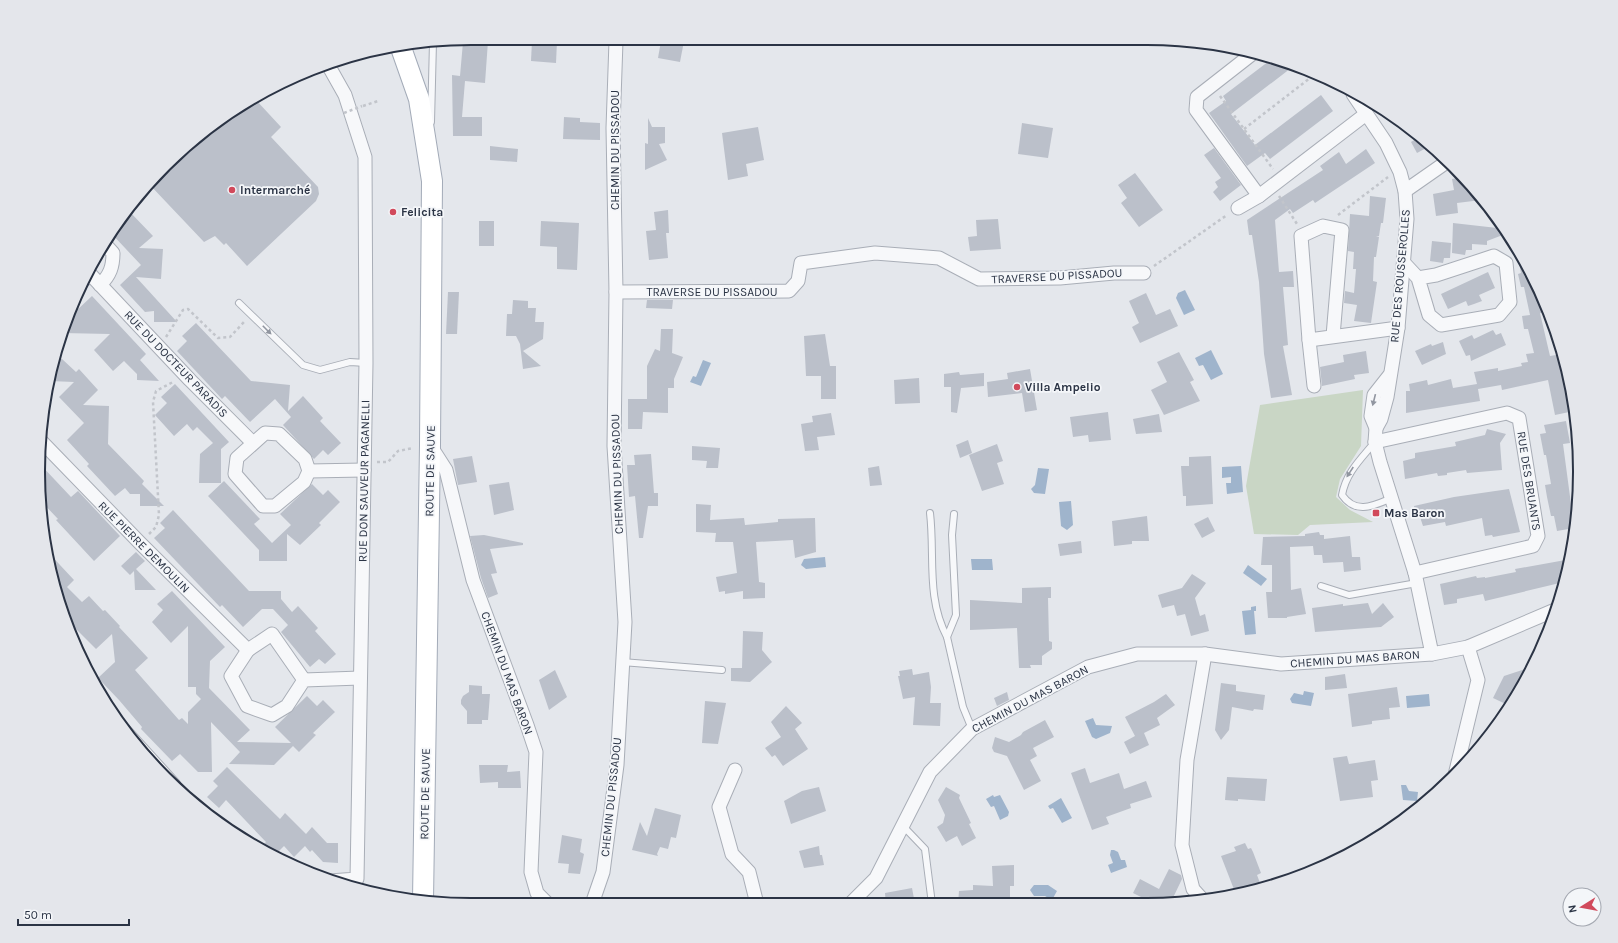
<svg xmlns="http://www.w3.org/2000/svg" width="1618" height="943" font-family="Karla,sans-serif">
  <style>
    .green { fill: #c9d6c5 }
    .water { fill: #9fb4cc }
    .building { fill: #bbc0ca }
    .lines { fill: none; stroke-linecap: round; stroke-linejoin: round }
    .lane-casing { stroke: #a9aeb7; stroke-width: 8 }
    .street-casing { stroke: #a9aeb7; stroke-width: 15 }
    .primary-casing { stroke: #a3abb8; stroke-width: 22 }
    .path { stroke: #c2c5cb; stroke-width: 2.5; stroke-dasharray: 3 3; stroke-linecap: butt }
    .lane { stroke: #f7f8fa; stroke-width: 6 }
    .street { stroke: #f7f8fa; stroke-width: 13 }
    .primary { stroke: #fff; stroke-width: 20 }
    .path-bridge { stroke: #c2c5cb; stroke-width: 2.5; stroke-dasharray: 3 3; stroke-linecap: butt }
    .oneway { fill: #9196a0 }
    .poi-dot { fill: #d1495b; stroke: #f4f6f9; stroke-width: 1.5 }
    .labels { text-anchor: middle; stroke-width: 3.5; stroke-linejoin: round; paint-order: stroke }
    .street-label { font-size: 12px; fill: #2b3445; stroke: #f4f6f9 }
    .poi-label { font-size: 12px; font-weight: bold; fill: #2b3445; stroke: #f4f6f9; text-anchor: start }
    .rim { fill: none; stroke: #2b3445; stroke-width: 2 }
  </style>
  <rect width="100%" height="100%" fill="#e4e7ec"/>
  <polygon class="green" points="1363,390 1361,446 1340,479 1336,497 1350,510 1373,522 1310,525 1298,535 1254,534 1246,486 1260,405"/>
  <g class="water">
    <polygon points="1185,290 1195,310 1184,315 1176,298 1178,293"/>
    <polygon points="1211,350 1223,374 1211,380 1203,365 1199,366 1195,358"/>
    <polygon points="703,360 711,363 701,386 690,382 693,376 696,377"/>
    <polygon points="1241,466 1243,492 1227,494 1226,483 1231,483 1231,477 1222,478 1222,467"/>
    <polygon points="1038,468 1049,469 1045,494 1034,493 1031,489 1035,485"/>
    <polygon points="1071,501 1073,525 1067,530 1061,526 1059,502"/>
    <polygon points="825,557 826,567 806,569 801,565 804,559"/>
    <polygon points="971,559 992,559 993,570 972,570"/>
    <polygon points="1248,565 1267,579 1261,586 1243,573"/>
    <polygon points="1256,606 1256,611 1254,611 1256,634 1245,635 1242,611 1251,610 1251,607"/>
    <polygon points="1304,691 1314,693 1311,706 1292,703 1290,699 1294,693 1303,695"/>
    <polygon points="1429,694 1430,706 1407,708 1406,696"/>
    <polygon points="1093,718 1096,725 1112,726 1110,733 1096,739 1092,737 1085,721"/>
    <polygon points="1401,785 1406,785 1409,791 1418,792 1417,801 1403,800"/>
    <polygon points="993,795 994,797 1000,795 1009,812 1008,816 1000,820 994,806 991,807 986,799"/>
    <polygon points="1061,798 1072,818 1062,823 1053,808 1050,809 1048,806"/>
    <polygon points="1111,850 1114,850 1118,852 1121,860 1125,860 1127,867 1111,873 1108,865 1113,863 1110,855"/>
    <polygon points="1034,885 1048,885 1057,891 1052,900 1045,896 1034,896 1030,890"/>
  </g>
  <g class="building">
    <polygon points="488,41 485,83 465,81 462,117 482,117 482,136 453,136 452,75 460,76 463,42"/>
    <polygon points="532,41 557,41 556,63 531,61"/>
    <polygon points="661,41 684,41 680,62 658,58"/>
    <polygon points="1273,58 1286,61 1295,65 1231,114 1255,145 1321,95 1333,111 1270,159 1265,153 1247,166 1209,113 1226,101 1223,96"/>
    <polygon points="256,100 281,127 271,137 318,187 319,194 316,201 247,266 226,243 224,245 215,236 204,242 149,184 165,165 208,127 242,106 246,110"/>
    <polygon points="564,117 580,118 580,122 600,123 600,140 563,139"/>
    <polygon points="648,118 652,127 665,127 665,143 659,144 667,160 645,170 645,143 648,144"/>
    <polygon points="1022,123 1053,128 1048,158 1018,154"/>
    <polygon points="758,127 764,160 746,164 748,176 728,180 722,133"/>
    <polygon points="1419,137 1430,146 1417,153 1411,142"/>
    <polygon points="490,146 518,149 517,162 490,160"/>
    <polygon points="1214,148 1241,185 1220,201 1213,192 1218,187 1215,182 1221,178 1204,155"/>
    <polygon points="1366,149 1375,163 1315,203 1313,200 1293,213 1290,209 1275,220 1279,272 1293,271 1294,287 1283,287 1288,345 1283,346 1292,395 1271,398 1264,354 1259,282 1252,235 1249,235 1247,220 1323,170 1320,166 1339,152 1346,164"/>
    <polygon points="1135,173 1163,210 1139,227 1121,203 1127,198 1118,185"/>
    <polygon points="1463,177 1481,200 1457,203 1458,213 1436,216 1433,194 1454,190 1452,179"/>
    <polygon points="1370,196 1386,198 1383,223 1381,223 1379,236 1376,236 1379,237 1376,257 1374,257 1373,281 1377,282 1371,323 1354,321 1357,305 1344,303 1345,291 1354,293 1356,269 1353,269 1354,252 1348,251 1350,214 1369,216"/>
    <polygon points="128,210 153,236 139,248 163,249 161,279 136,277 177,322 154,322 154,311 145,312 120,285 141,265 110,232"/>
    <polygon points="668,210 669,233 666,233 668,258 649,260 646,231 656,230 654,212"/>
    <polygon points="998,219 1001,249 970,251 968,237 977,236 976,220"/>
    <rect x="479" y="221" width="15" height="25"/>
    <polygon points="541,221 579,223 577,270 557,269 557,247 540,246"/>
    <polygon points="1453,223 1506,229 1508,233 1487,241 1487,245 1472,244 1472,250 1466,250 1465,255 1452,253"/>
    <polygon points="1432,241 1451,243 1450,258 1444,258 1443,263 1430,261"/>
    <polygon points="1521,257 1544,300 1546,312 1540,313 1550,356 1562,354 1572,387 1574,411 1555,415 1548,380 1502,390 1501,385 1478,389 1480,401 1406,413 1406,391 1410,391 1409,384 1427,380 1428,385 1451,379 1453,388 1477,384 1474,372 1498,368 1498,371 1522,366 1521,363 1528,362 1526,354 1534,353 1528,329 1524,329 1522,316 1530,315 1524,287 1521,287 1518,274 1521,273 1518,258"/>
    <polygon points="1488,272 1495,288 1479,295 1482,301 1474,304 1468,306 1466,301 1448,309 1441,294"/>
    <polygon points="448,292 459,292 457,334 446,334"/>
    <polygon points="1146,293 1156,315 1170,309 1178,326 1140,343 1132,327 1139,323 1129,301"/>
    <polygon points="92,296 146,354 140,360 159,381 137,380 137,374 124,361 113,371 94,350 110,334 62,333 71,311 75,312"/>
    <polygon points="513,300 528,301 528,308 536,308 535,322 544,322 543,339 523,351 541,366 523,369 520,344 516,336 506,336 507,314 512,314"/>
    <polygon points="647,300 673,300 672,309 646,308"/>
    <polygon points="196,323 251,381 290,385 288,411 303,396 323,418 320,421 341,443 328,455 323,450 314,459 283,425 291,417 275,399 250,422 225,396 222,399 177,351 187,341 182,336"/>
    <polygon points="661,329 673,329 672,353 683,357 674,379 674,388 668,388 668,413 643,412 642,429 628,429 628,399 647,399 647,366 655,349 660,351"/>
    <polygon points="1493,330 1496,335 1501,333 1506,345 1471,361 1470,355 1466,356 1459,341 1472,335 1474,339"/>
    <polygon points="825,334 830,366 836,366 836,399 821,399 821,376 806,376 804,336"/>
    <polygon points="1443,342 1446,354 1422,365 1415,351 1431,344 1432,346"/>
    <polygon points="1366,351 1369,373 1354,375 1355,379 1322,386 1320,367 1344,362 1343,355"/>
    <polygon points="1179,352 1194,380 1190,382 1200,401 1164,415 1151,390 1167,382 1157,362"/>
    <polygon points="53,358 62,359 76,372 79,369 98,390 83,405 109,406 108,444 144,481 142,484 164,506 140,506 140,494 130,494 125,488 115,496 87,466 89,464 67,440 84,423 59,397 74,382 50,381"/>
    <polygon points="1030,369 1037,410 1025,412 1022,393 988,397 987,382 1008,379 1007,373"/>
    <polygon points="959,372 960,375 984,373 984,386 961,388 957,413 951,412 951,387 944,387 944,374"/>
    <polygon points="919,378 920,403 895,404 894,380"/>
    <polygon points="175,384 229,442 221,449 221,483 199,483 200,454 213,443 197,427 193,431 187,424 174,436 155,415 167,403 161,397"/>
    <polygon points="1108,412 1111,440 1089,442 1088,435 1073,437 1070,417"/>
    <polygon points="831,413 835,435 817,437 819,450 805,451 801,424 813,422 812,416"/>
    <polygon points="1159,414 1162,432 1136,434 1133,419"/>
    <polygon points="1566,421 1570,443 1563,444 1571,504 1573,504 1576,515 1574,528 1557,531 1554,516 1551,516 1547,497 1545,485 1551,484 1546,455 1544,455 1540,434 1546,433 1544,425"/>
    <polygon points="1487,429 1506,434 1500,443 1502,470 1467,473 1466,470 1447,473 1447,475 1438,476 1437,473 1405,479 1403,461 1415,458 1415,453 1456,446 1455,442 1485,435"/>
    <polygon points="968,440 972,453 960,458 956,445"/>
    <polygon points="997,444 1003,461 997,463 1004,484 982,491 969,455"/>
    <polygon points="692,446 720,448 718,468 706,468 707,461 692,460"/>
    <polygon points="651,454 654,493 658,493 658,506 648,506 643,538 639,538 635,496 629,497 627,465 635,465 634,455"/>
    <polygon points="472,456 477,482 458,485 453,459"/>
    <polygon points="1211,456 1213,504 1186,506 1186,496 1183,496 1181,466 1189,466 1189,457"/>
    <polygon points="39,463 71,497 78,491 120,536 94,561 56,520 58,519 41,501 38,472"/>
    <polygon points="879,466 882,485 870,486 868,468"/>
    <polygon points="224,481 260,519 254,524 272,543 291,525 280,514 312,484 323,495 328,490 340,502 319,523 321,525 300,545 287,534 287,561 259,561 259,550 208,496"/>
    <polygon points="509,482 514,510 494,515 489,485"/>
    <polygon points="1509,489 1520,532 1493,537 1492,535 1485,536 1482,518 1446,526 1445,522 1423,526 1420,517 1416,518 1414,506 1454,497"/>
    <polygon points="696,504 711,505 710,520 744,518 745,525 778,522 778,519 815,518 816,552 795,558 793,540 756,542 759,582 765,583 765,598 743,599 743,591 725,594 725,591 719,592 716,577 737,573 733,542 715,542 716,533 696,532"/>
    <polygon points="173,510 249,591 281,591 281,599 292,612 298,606 318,628 315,631 336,654 325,664 319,659 310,667 281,632 288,625 273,609 262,609 243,627 222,605 220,607 154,538 165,528 160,523"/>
    <polygon points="1147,516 1149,541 1132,541 1132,544 1114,546 1112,521"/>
    <polygon points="1208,517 1215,531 1202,538 1194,524"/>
    <polygon points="1319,532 1320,535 1324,535 1324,539 1350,536 1352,557 1360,557 1361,570 1344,572 1343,562 1323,563 1322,555 1314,555 1313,546 1290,547 1291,590 1301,588 1306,614 1287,617 1287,618 1268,618 1266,592 1272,592 1272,565 1261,565 1263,537 1305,536 1305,534"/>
    <polygon points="484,535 523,543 523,545 490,549 497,573 491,574 498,594 488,598 481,578 470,536"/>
    <polygon points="1081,541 1082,553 1060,556 1058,544"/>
    <polygon points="46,550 74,580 67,587 82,602 89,596 103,611 105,610 120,626 119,627 148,658 135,670 179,720 182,718 188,724 188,712 201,699 196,694 196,687 188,687 188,626 171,643 152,622 163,610 157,604 172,591 225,647 210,661 209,688 250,730 237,742 291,743 275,727 307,696 317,706 323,700 335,712 313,733 316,735 299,752 293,746 274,765 229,764 240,752 211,722 212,772 198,772 180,754 172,761 141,729 142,727 119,700 98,678 115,662 112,634 96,649 75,628 73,630 67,624 61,611"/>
    <polygon points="136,552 145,561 136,569 156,590 135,590 134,571 130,575 121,566"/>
    <polygon points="1571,559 1564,582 1485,601 1483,594 1457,599 1457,603 1444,605 1440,584 1476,576 1477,578 1485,577 1485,578 1516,572 1515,569"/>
    <polygon points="1192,574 1206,583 1195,598 1200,616 1205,614 1209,631 1191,636 1185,614 1177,616 1174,605 1162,608 1158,595 1182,588"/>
    <polygon points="1051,587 1051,598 1048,598 1049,641 1052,642 1052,649 1042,656 1042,665 1030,665 1031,668 1019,668 1017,628 970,630 970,600 1022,603 1022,588"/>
    <polygon points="1368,603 1372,614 1383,603 1394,617 1381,627 1315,632 1312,608 1343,604 1343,606"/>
    <polygon points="743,631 763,632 762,650 772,662 750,682 731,681 731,668 742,668"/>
    <polygon points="1531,667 1510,706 1493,698 1504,676"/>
    <polygon points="912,669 913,675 929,672 931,687 930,703 941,703 940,726 913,725 915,697 903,699 898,676 900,676 899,671"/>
    <polygon points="555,670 567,697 549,710 539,680"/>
    <polygon points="1345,674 1347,688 1325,690 1325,677"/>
    <polygon points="1221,683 1236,685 1236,691 1265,695 1263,710 1254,709 1253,711 1232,707 1229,730 1221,740 1215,730"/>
    <polygon points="469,685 482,686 482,694 490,694 488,720 482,720 482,724 467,724 467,711 461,704 461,700 463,696 469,692"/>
    <polygon points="1397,687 1400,707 1389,708 1390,719 1372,721 1372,724 1352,727 1348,694"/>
    <polygon points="1007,692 1009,700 997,706 994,698"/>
    <polygon points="1166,694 1175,705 1157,718 1160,725 1144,733 1149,745 1130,754 1124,742 1135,736 1125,717 1154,702"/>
    <polygon points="705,701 726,703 718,744 702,743"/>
    <polygon points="786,706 802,723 795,729 808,749 783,766 775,755 772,757 765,748 781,737 771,722"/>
    <polygon points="1045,720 1054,737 1033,748 1037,756 1030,760 1041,781 1024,790 1007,756 994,752 992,748 995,737 1009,742 1021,735 1023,732"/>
    <polygon points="1347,756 1349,764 1375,760 1378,780 1371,781 1373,797 1340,801 1333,758"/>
    <polygon points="479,765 508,765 507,772 520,771 521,788 498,788 498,782 480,783"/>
    <polygon points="227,767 280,819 285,813 306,834 312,827 327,843 338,843 338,863 323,862 312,850 310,852 305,846 294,857 284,846 276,854 261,847 266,842 226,800 219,808 207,797 218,786 213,781"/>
    <polygon points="1085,768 1090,783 1119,773 1124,789 1146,781 1152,797 1130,804 1131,808 1106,817 1109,824 1092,830 1071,773"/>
    <polygon points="1227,777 1267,779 1265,801 1238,799 1238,801 1225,800"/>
    <polygon points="819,787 826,811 791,824 784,801 802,791"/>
    <polygon points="946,787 960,795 959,798 971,823 969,824 976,838 962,846 957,836 946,842 937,827 943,823 945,815 938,800"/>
    <polygon points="655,808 681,815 676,838 671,837 668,849 660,847 657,854 658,856 632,850 640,822 647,836"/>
    <polygon points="562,835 582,839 580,852 584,854 580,874 568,873 569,864 558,863"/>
    <polygon points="1245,843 1248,849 1251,848 1253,852 1261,873 1257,875 1260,883 1235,892 1221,856 1236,851 1234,847"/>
    <polygon points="819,846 820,855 822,855 824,865 804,868 799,851"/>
    <polygon points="1014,865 1014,886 1010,886 1010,899 1007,899 1007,904 958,904 959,891 973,890 973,885 993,886 992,866"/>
    <polygon points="1169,869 1181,875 1182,879 1170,904 1155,904 1133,893 1140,879 1159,889"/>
    <polygon points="912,888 915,904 886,904 885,893"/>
  </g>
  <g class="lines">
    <g class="lane-casing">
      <g id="lane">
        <polyline points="431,122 433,42"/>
        <polyline points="239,303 303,365 320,370 350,362 366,363"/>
        <path d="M1374 443C1360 460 1346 473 1342 495 1356 515 1373 506 1392 498"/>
        <path d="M930 513C935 555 926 598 947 637"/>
        <polyline points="954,514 952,535 956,615 947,637 963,707 972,729"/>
        <polyline points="1321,586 1349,595 1417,583"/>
        <polyline points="622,662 722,670"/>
        <polyline points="903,826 925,849 932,904"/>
      </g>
    </g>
    <g class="street-casing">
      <g id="street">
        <polyline points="1252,54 1197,97 1196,110 1259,196"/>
        <polyline points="327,63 345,95 365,157 366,363 357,879 330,881"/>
        <polyline points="1353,94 1386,143 1400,172 1405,191 1407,219 1398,328 1387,397 1381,419 1376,428"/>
        <polyline points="1405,191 1448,161"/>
        <polyline points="1238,208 1259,196 1366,114"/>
        <polyline points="1404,263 1418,278 1436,275 1494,256 1506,263 1510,302 1499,315 1441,325 1429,315 1418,278"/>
        <polyline points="82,282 90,274 190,380 253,443"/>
        <path d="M100 285C110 275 113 267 113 253L104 243"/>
        <polyline points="616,292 789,291 798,281 801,263 875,253 939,258 979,279 1060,278 1114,273 1144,273"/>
        <polyline points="1333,336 1342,230 1323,226 1301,236 1309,340 1398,328"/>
        <polyline points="1309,340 1314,386"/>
        <polyline points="1389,376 1374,395 1371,416 1376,428 1375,442 1380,462 1415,573 1432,654"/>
        <polygon points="265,433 279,434 305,459 309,471 304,482 275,506 263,506 235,474 237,458"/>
        <polyline points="42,442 140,543 248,650 272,634 304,680"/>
        <polyline points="1375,442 1507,413 1519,418 1538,536 1533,546 1415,573"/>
        <polyline points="430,445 446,470 473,580 527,725 536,752 531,872 537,893 548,904"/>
        <polyline points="309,471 364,470"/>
        <polyline points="248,650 231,676 247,706 272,715 287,706 304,680 360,678"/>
        <polyline points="124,730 174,785"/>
        <polyline points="735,770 719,807 732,854 749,872 757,904"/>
        <polyline points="1455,775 1478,680 1468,647"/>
        <polyline points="1202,899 1193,889 1182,845 1187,760 1205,654"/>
        <polyline points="592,904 603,872 617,765 625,622 614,446 616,292 613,128 616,41"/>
        <polyline points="850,904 876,878 930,772 972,729 1088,667 1137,654 1205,654 1281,664 1432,654 1468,647 1555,610"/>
      </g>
    </g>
    <g class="primary-casing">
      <polyline id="primary" points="400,45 419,99 432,181 430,445 423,900"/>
    </g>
    <g class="path">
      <polyline points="1220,96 1273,169"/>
      <polyline points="363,106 378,101"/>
      <polyline points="1244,129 1314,75"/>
      <polyline points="1279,196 1297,224"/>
      <polyline points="1338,215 1388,177"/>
      <polyline points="1154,266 1227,215"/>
      <polyline points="166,337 183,310 188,309 218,338 230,337 244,322"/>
      <polyline points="377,462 388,462 398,451 413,448"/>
      <polyline points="149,534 156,527 159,515 153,402 156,391 173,382"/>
    </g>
    <use href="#lane" class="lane"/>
    <use href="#street" class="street"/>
    <use href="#primary" class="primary"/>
    <polyline class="path-bridge" points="344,113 362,106"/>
  </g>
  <defs><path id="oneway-solid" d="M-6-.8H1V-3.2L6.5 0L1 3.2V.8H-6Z"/></defs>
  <g class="oneway">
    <use href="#oneway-solid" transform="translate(267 330) rotate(45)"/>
    <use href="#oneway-solid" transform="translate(1374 400) rotate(104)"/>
    <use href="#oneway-solid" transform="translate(1350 472) rotate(123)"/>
  </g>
  <g class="poi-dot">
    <circle cx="232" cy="190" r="4"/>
    <circle cx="393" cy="212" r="4"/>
    <circle cx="1017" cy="387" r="4"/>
    <rect x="1372" y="509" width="8" height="8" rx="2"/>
  </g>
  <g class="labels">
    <g class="street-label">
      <text transform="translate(615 150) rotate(-90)" y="4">CHEMIN DU PISSADOU</text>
      <text transform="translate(1057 276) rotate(-3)" y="4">TRAVERSE DU PISSADOU</text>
      <text transform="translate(1400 276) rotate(-85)" y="4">RUE DES ROUSSEROLLES</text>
      <text x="712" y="296">TRAVERSE DU PISSADOU</text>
      <text transform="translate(176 364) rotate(46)" y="4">RUE DU DOCTEUR PARADIS</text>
      <text transform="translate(430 471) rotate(-89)" y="4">ROUTE DE SAUVE</text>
      <text transform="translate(617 474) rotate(-92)" y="4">CHEMIN DU PISSADOU</text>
      <text transform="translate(364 481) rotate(-89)" y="4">RUE DON SAUVEUR PAGANELLI</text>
      <text transform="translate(1529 481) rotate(81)" y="4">RUE DES BRUANTS</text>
      <text transform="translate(144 547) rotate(45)" y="4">RUE PIERRE DEMOULIN</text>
      <text transform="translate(1355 659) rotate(-4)" y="4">CHEMIN DU MAS BARON</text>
      <text transform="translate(507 673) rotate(70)" y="4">CHEMIN DU MAS BARON</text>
      <text transform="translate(1030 699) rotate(-28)" y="4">CHEMIN DU MAS BARON</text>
      <text transform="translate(425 794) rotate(-89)" y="4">ROUTE DE SAUVE</text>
      <text transform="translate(611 797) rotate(-84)" y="4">CHEMIN DU PISSADOU</text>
    </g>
    <g class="poi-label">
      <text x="240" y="194">Intermarché</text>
      <text x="401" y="216">Felicita</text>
      <text x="1025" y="391">Villa Ampelio</text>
      <text x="1384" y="517">Mas Baron</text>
    </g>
  </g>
  <path d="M0 0H1618V943H0ZM471 45H1147A426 426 0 0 1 1573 471V472A426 426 0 0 1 1147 898H471A426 426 0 0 1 45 472V471A426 426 0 0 1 471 45Z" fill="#e4e6eb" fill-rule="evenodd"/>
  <path class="rim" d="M471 45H1147A426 426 0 0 1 1573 471V472A426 426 0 0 1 1147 898H471A426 426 0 0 1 45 472V471A426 426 0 0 1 471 45Z"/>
  <g transform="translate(1582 907) rotate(259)"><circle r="19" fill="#f4f6f9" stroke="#a4a8b1"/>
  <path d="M0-3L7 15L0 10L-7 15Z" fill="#d1495b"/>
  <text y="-6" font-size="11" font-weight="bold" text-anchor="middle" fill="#2b3445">N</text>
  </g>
  <path d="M18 919v6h111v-6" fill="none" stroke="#2b3445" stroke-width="2"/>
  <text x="24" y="919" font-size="12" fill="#2b3445" stroke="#f4f6f9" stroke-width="3" paint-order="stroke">50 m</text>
</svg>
